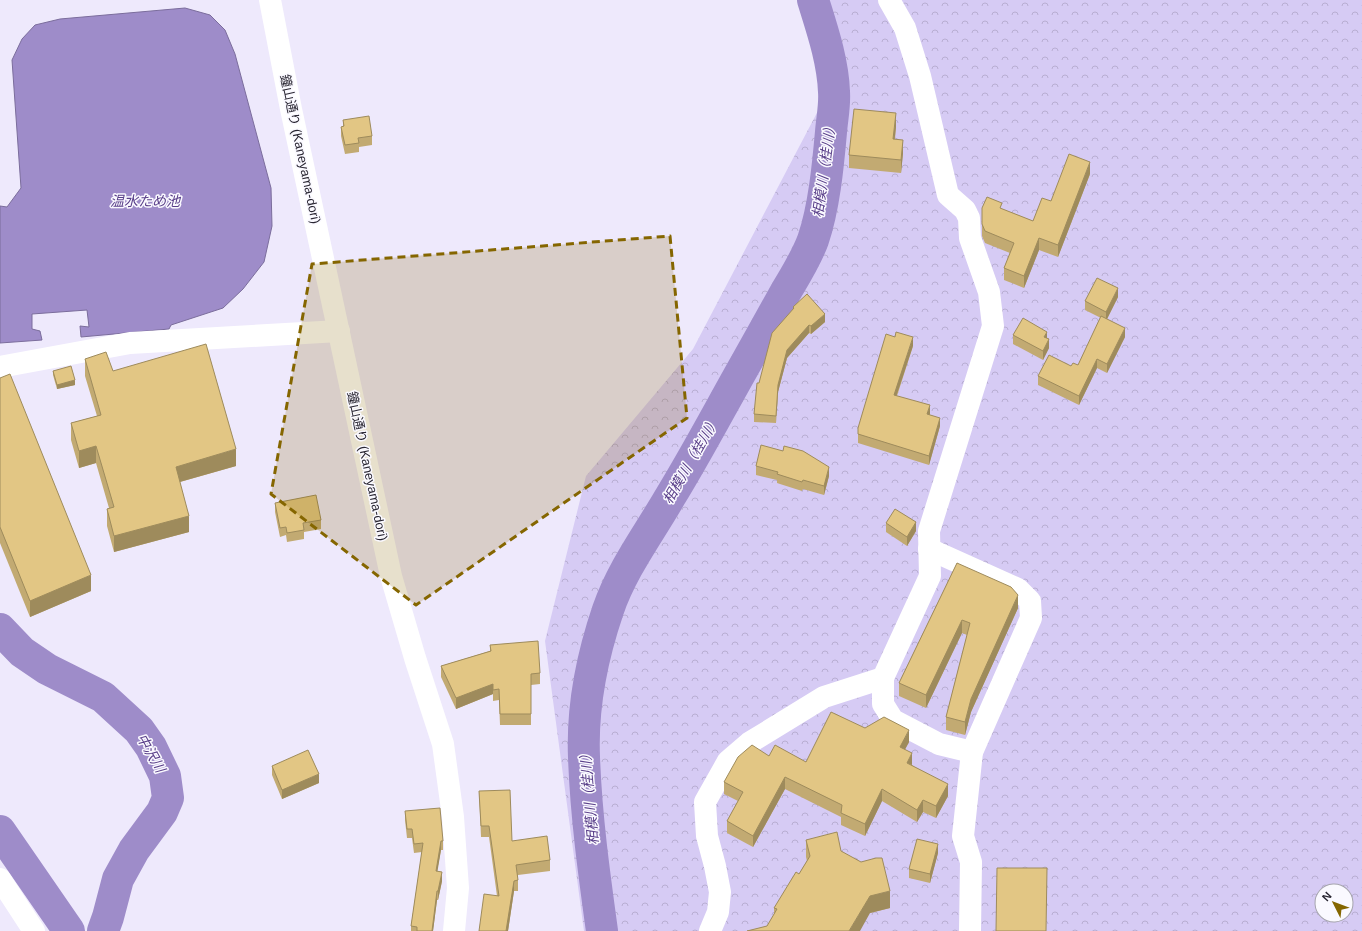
<svg xmlns="http://www.w3.org/2000/svg" width="1362" height="931" font-family="Helvetica,'Noto Sans JP',sans-serif">
  <style>
    .forest { fill: url(#forest-crowns); fill-rule: evenodd }
    .water { fill: #9e8cc9; stroke: #7b6d9c }
    .lines { fill: none; stroke-linecap: round; stroke-linejoin: round }
    .river { stroke: #9e8cc9; stroke-width: 32 }
    .minor { stroke: #fff; stroke-width: 22 }
    .wall { fill: #c2aa72 }
    .shaded-wall { fill: #9e8b5c }
    .building { fill: #e2c684; stroke: #9e8b5c }
    .marked { fill: #856600; fill-opacity: 0.2; stroke: #856600; stroke-width: 3; stroke-dasharray: 8 5; stroke-linejoin: round }
    .labels { text-anchor: middle; stroke-width: 3; stroke-linejoin: round; paint-order: stroke }
    .street-label { font-size: 13px; fill: #292632; stroke: #faf9ff }
    .water-label { font-size: 14px; font-style: italic; fill: #593f89; stroke: #faf9ff }
  </style>
  <defs>
    <pattern id="forest-crowns" width="20" height="18" patternUnits="userSpaceOnUse"><rect width="20" height="18" fill="#d6cbf4"/><path d="M2 6a3 3 0 1 1 6 0M12 15a3 3 0 1 1 6 0" fill="none" stroke="#b8aed2"/></pattern>
  </defs>
  <rect width="100%" height="100%" fill="#eee9fc"/>
  <path class="forest" d="M829 0H1362V931H584L545 641 586 476 693 349 820 107ZM1322 891H1346V915H1322Z"/>
  <polygon class="water" points="185,8 210,15 225,30 235,54 271,188 272,226 264,262 243,289 223,308 171,325 169,329 81,337 80,326 89,327 87,310 32,314 32,329 40,331 42,340 0,343 0,206 7,207 21,188 12,60 22,39 35,25 60,19"/>
  <g class="lines">
    <g class="river">
      <polyline points="0,629 22,652 47,669 103,697 139,730 151,747 165,776 168,798 162,812 134,850 118,879 108,917 103,931"/>
      <polyline points="0,831 69,931"/>
      <path d="M602 931C594 873 586 815 584 757 582 708 592 657 608 610 622 569 648 535 670 497 697 453 721 407 746 363 759 340 772 316 785 293 795 276 806 259 813 240 824 208 828 166 831 132 832 119 835 105 834 92 833 61 822 29 813 0"/>
    </g>
    <g class="minor">
      <polyline points="270,0 291,109 391,576 415,658 443,744 453,817 458,888 454,931"/>
      <polyline points="0,367 130,343 339,331"/>
      <polyline points="929,549 1018,589 1030,601 1031,618 972,752 963,836 971,862 970,931"/>
      <polyline points="883,678 883,704 893,720 939,744 972,752"/>
      <polyline points="0,879 34,931"/>
      <polyline points="710,931 718,912 720,892 715,866 707,836 705,802 728,761 749,743 824,697 883,678 930,576 929,531 993,326 989,292 970,238 969,218 965,210 948,195 920,76 905,28 889,0"/>
    </g>
  </g>
  <g class="wall">
    <polygon points="343,120 372,136 372,145 359,147 359,152 345,154 341,136 341,127 343,126"/>
    <polygon points="896,127 895,139 903,153 901,173 849,168 849,155"/>
    <polygon points="1090,174 1058,257 1039,250 1024,288 1004,280 1004,268 1010,253 985,243 982,236 982,208 1002,209 1033,221 1051,201"/>
    <polygon points="1118,297 1107,319 1125,337 1107,373 1097,368 1079,405 1038,385 1038,376 1071,366 1078,365 1101,318 1085,310 1085,301"/>
    <polygon points="793,307 825,322 811,334 809,333 787,358 778,392 776,423 754,422 754,414 759,383 793,309"/>
    <polygon points="1013,335 1047,338 1049,348 1043,360 1013,344"/>
    <polygon points="913,346 897,396 929,414 940,426 929,465 858,443 858,428"/>
    <polygon points="85,359 113,371 236,466 180,482 189,532 114,552 107,526 107,509 109,508 96,463 79,468 71,440 71,423 97,416 85,376"/>
    <polygon points="53,371 75,385 57,389 53,375"/>
    <polygon points="0,378 91,591 30,617 0,543"/>
    <polygon points="756,466 829,476 824,495 803,489 802,491 780,484 777,483 777,480 756,475"/>
    <polygon points="275,503 321,520 321,529 304,532 304,539 287,542 286,535 280,537 275,512"/>
    <polygon points="886,523 916,531 907,546 886,532"/>
    <polygon points="957,563 1018,608 971,712 965,735 946,730 946,717 967,635 962,633 926,708 899,696 899,683"/>
    <polygon points="490,645 540,673 540,684 531,685 531,725 500,725 499,700 493,701 493,694 456,709 441,677 441,666 490,651"/>
    <polygon points="865,728 909,742 905,749 912,765 948,796 936,818 923,812 917,822 882,801 865,836 841,825 841,817 785,789 753,847 727,833 727,821 738,801 724,794 724,782 769,756 806,762"/>
    <polygon points="272,766 319,783 282,799 272,775"/>
    <polygon points="479,791 512,841 550,860 550,871 518,875 518,891 514,891 508,931 479,931 497,896 489,837 481,837"/>
    <polygon points="405,811 443,841 443,850 441,850 437,871 442,881 438,900 437,900 433,931 411,931 411,926 422,852 414,853 412,838 407,838 405,820"/>
    <polygon points="806,840 841,851 890,908 870,913 767,926 774,915 774,908 799,874 807,861 806,857"/>
    <polygon points="938,853 930,883 909,878 909,869"/>
  </g>
  <g class="shaded-wall">
    <polygon points="896,113 896,127 893,152 893,139"/>
    <polygon points="903,140 903,153 901,173 901,160"/>
    <polygon points="1090,162 1090,174 1058,257 1058,245"/>
    <polygon points="1039,238 1039,250 1024,288 1024,276"/>
    <polygon points="1118,288 1118,297 1106,321 1106,312"/>
    <polygon points="825,314 825,322 811,334 811,326"/>
    <polygon points="809,325 809,333 787,358 778,392 776,423 778,385 787,350"/>
    <polygon points="1125,328 1125,337 1107,373 1107,364"/>
    <polygon points="1047,332 1047,341 1044,337"/>
    <polygon points="913,337 913,346 894,403 894,395"/>
    <polygon points="1049,339 1049,348 1043,360 1043,351"/>
    <polygon points="1097,359 1097,368 1079,405 1079,396"/>
    <polygon points="75,380 75,385 57,389 57,385"/>
    <polygon points="930,405 930,414 927,422 927,414"/>
    <polygon points="940,418 940,426 929,465 929,456"/>
    <polygon points="96,446 96,463 79,468 79,451"/>
    <polygon points="236,449 236,466 176,483 176,467"/>
    <polygon points="829,467 829,476 824,495 824,486"/>
    <polygon points="189,516 189,532 114,552 114,536"/>
    <polygon points="916,522 916,531 907,546 907,537"/>
    <polygon points="91,575 91,591 30,617 30,601"/>
    <polygon points="1018,595 1018,608 971,712 965,735 965,722 971,699"/>
    <polygon points="962,620 962,633 926,708 926,695"/>
    <polygon points="493,684 493,694 456,709 456,698"/>
    <polygon points="909,730 909,742 900,759 900,747"/>
    <polygon points="912,753 912,765 907,763"/>
    <polygon points="319,774 319,783 282,799 282,790"/>
    <polygon points="785,777 785,789 753,847 753,836"/>
    <polygon points="948,784 948,796 936,818 936,806"/>
    <polygon points="882,789 882,801 865,836 865,824"/>
    <polygon points="923,800 923,812 917,822 917,810"/>
    <polygon points="441,841 441,850 436,880 436,871"/>
    <polygon points="938,844 938,853 930,883 930,874"/>
    <polygon points="442,872 442,881 438,900 438,891"/>
    <polygon points="514,881 514,891 508,931 506,931"/>
    <polygon points="437,891 437,900 433,931 432,931"/>
    <polygon points="890,891 890,908 870,913 860,931 849,931 870,896"/>
  </g>
  <g class="building">
    <polygon points="854,109 896,113 893,139 903,140 901,160 849,155"/>
    <polygon points="369,116 372,136 358,138 359,143 345,145 341,127 344,126 343,120"/>
    <polygon points="1069,154 1090,162 1058,245 1039,238 1024,276 1004,268 1014,243 985,231 982,224 982,208 987,197 1002,203 1000,208 1033,221 1042,198 1051,201"/>
    <polygon points="1097,278 1118,288 1106,312 1085,301"/>
    <polygon points="807,294 825,314 811,326 809,325 787,350 778,385 776,416 754,414 757,383 759,383 772,333 794,308 793,307"/>
    <polygon points="1101,316 1125,328 1107,364 1097,359 1079,396 1038,376 1049,355 1071,366 1073,363 1078,365"/>
    <polygon points="1023,318 1047,332 1044,337 1049,339 1043,351 1013,335"/>
    <polygon points="896,332 913,337 894,395 930,405 927,414 940,418 929,456 858,434 858,428 866,401 886,334 895,337"/>
    <polygon points="206,344 236,449 176,467 189,516 114,536 107,509 114,507 96,446 79,451 71,423 101,415 85,359 106,352 113,371"/>
    <polygon points="71,366 75,380 57,385 53,371"/>
    <polygon points="10,374 91,575 30,601 0,527 0,378"/>
    <polygon points="761,445 783,451 784,446 803,451 829,467 824,486 803,480 802,482 780,475 777,474 778,472 756,466"/>
    <polygon points="316,495 321,520 303,523 304,530 287,533 286,527 280,528 275,503"/>
    <polygon points="895,509 916,522 907,537 886,523"/>
    <polygon points="957,563 1011,587 1018,595 971,699 965,722 946,717 970,623 962,620 926,695 899,683"/>
    <polygon points="538,641 540,673 531,674 531,714 500,714 499,689 493,690 493,684 456,698 441,666 491,651 490,645"/>
    <polygon points="831,712 865,728 884,717 909,730 900,747 912,753 907,763 948,784 936,806 923,800 917,810 882,789 865,824 841,813 842,805 785,777 753,836 727,821 743,792 724,782 738,757 752,745 769,756 775,745 806,762"/>
    <polygon points="308,750 319,774 282,790 272,766"/>
    <polygon points="510,790 512,841 547,836 550,860 516,865 518,880 514,881 506,931 479,931 484,894 499,896 489,826 481,826 479,791"/>
    <polygon points="440,808 443,841 441,841 436,871 442,872 438,891 437,891 432,931 417,931 417,927 411,926 423,843 414,844 412,829 407,829 405,811"/>
    <polygon points="837,832 841,851 861,862 876,858 882,858 890,891 870,896 849,931 747,931 767,926 777,909 774,908 796,872 799,874 810,856 806,840"/>
    <polygon points="917,839 938,844 930,874 909,869"/>
    <polygon points="997,868 1047,868 1046,931 996,931"/>
  </g>
  <path class="marked" d="M670 236 687 418 416 605 271 494 312 264Z"/>
  <g class="labels">
    <g class="street-label">
      <text transform="translate(301 149) rotate(78)" y="5">鐘山通り (Kaneyama-dori)</text>
      <text transform="translate(368 466) rotate(78)" y="5">鐘山通り (Kaneyama-dori)</text>
    </g>
    <g class="water-label">
      <text transform="translate(824 169) rotate(-82)" y="5">相模川（桂川）</text>
      <text x="145" y="206">温水ため池</text>
      <text transform="translate(691 460) rotate(-60)" y="5">相模川（桂川）</text>
      <text transform="translate(151 753) rotate(60)" y="5">中沢川</text>
      <text transform="translate(589 796) rotate(-95)" y="5">相模川（桂川）</text>
    </g>
  </g>
  <g transform="translate(1334 903) rotate(312)"><circle r="19" fill="#faf9ff" stroke="#a6a5ad"/>
  <path d="M0-3L7 15L0 10L-7 15Z" fill="#856600"/>
  <text y="-6" font-size="11" font-weight="bold" text-anchor="middle" fill="#292632">N</text>
  </g>
</svg>
